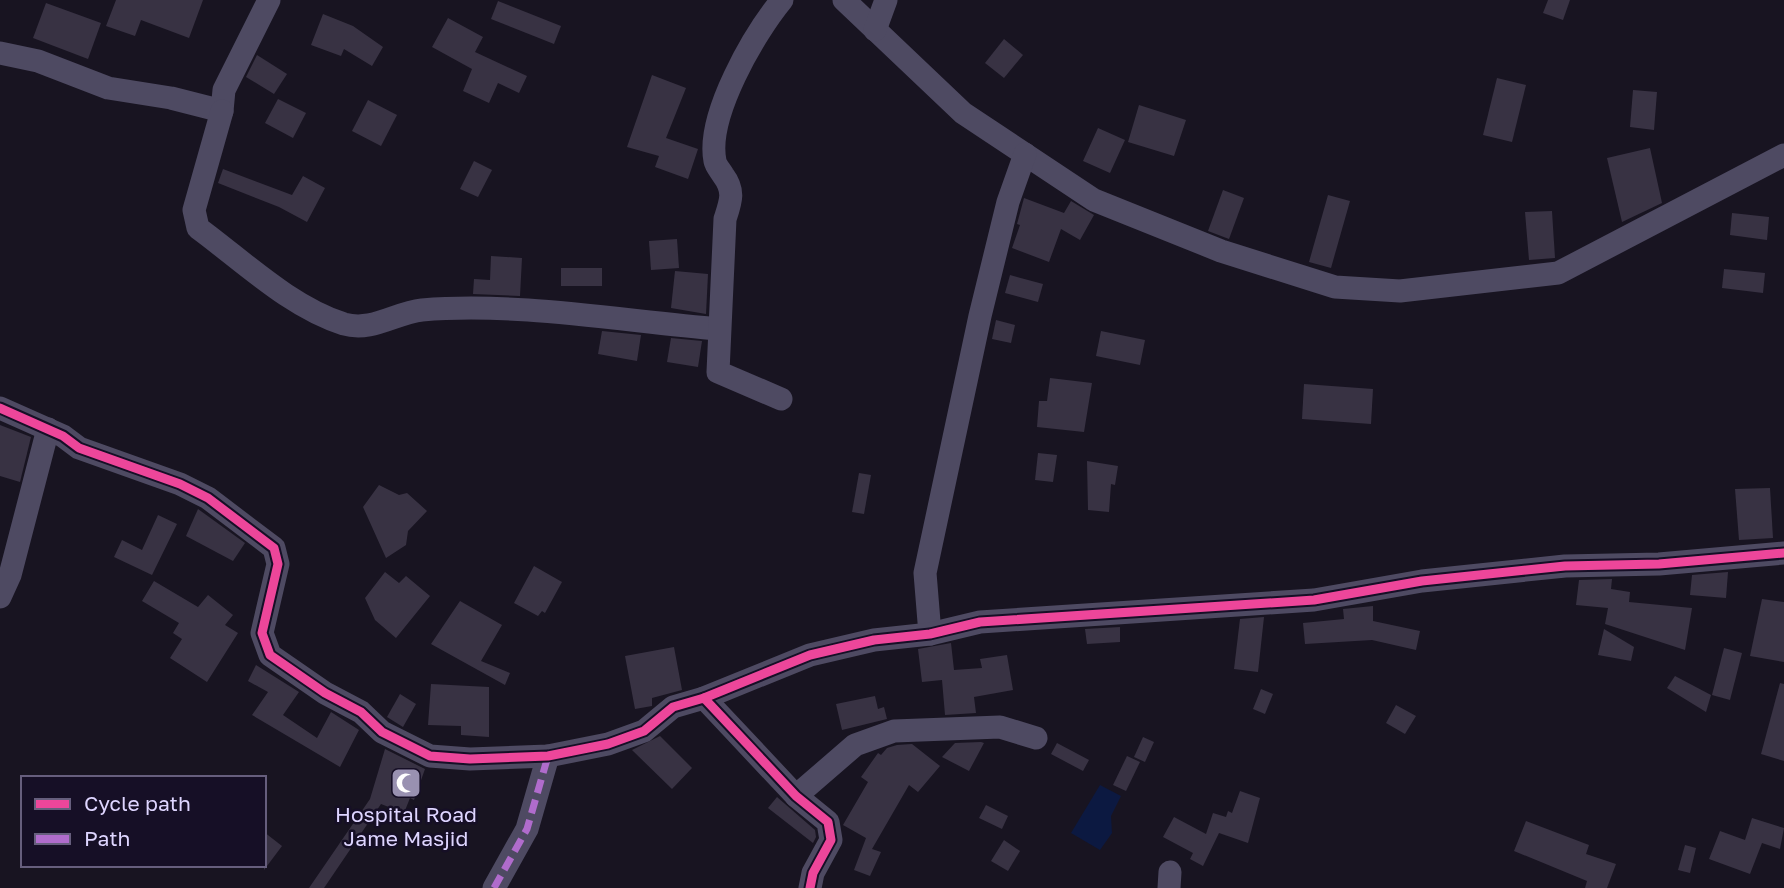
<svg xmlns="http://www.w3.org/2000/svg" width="1784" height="888" font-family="'Golos Text',sans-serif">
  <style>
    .water { fill: #0c1941 }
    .building { fill: #383243 }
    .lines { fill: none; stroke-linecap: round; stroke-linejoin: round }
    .minor { stroke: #4e4a62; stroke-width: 23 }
    .quiet { stroke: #b06ccc; stroke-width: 7; stroke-dasharray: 14 7; stroke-linecap: butt }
    .cycleway-casing { stroke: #160f26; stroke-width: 13 }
    .cycleway { stroke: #ed469a; stroke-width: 9 }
    .labels { text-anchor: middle; stroke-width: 5; stroke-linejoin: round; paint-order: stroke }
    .poi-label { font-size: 21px; fill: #ded5ff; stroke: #160f26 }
  </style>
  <rect width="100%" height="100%" fill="#181421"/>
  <polygon class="water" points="1100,785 1121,796 1111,816 1112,833 1100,850 1071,833"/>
  <g class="building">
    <polygon points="116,0 203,0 189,38 141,20 135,36 106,26"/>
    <polygon points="1548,0 1570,0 1563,20 1543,13"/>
    <polygon points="498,1 561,26 554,44 491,19"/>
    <polygon points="46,3 101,23 88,59 33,38"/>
    <polygon points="323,14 353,26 383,47 372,66 344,49 341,56 311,45"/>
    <polygon points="448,18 483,37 475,52 527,76 519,93 498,83 489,103 463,91 472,69 432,47"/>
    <polygon points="1004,39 1023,55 1004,78 985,63"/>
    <polygon points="257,55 287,74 274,94 246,77"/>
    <polygon points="652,75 686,88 666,138 698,149 688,179 655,167 659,156 627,147"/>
    <polygon points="1497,78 1526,85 1512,142 1483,135"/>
    <polygon points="1633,90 1657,92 1654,130 1630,127"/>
    <polygon points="278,99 306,113 293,138 265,123"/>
    <polygon points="368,100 397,115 381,146 352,131"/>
    <polygon points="1139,105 1186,120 1174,156 1128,142"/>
    <polygon points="1098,128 1125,140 1110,173 1083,161"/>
    <polygon points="1650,148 1662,203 1622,222 1607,158"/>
    <polygon points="474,161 492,170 478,197 460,189"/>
    <polygon points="223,169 292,195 303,176 325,188 307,222 279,207 218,183"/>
    <polygon points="1223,190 1244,198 1229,239 1208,231"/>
    <polygon points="1328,195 1350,201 1331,268 1309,262"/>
    <polygon points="1024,198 1064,213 1071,201 1094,215 1080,240 1061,229 1049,262 1012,248 1020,225 1017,224"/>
    <polygon points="1552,211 1555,258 1529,260 1525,212"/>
    <polygon points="1732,213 1769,217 1767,240 1730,235"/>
    <polygon points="677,239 679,268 651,270 649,241"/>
    <polygon points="491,256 522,258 520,296 473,294 474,279 490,280"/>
    <rect x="561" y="268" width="41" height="18"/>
    <polygon points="1724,269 1765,273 1763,293 1722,288"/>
    <polygon points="675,271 708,274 706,314 671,308"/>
    <polygon points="1010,275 1043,284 1038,302 1005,293"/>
    <polygon points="996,320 1015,325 1011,343 992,339"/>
    <polygon points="602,331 641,335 637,361 598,354"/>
    <polygon points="1101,331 1145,340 1140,365 1096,356"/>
    <polygon points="671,338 702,341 698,367 667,362"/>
    <polygon points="1050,378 1092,383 1084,432 1037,427 1039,401 1047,401"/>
    <polygon points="1304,384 1373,389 1371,424 1302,419"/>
    <polygon points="0,425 31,437 20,482 0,476"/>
    <polygon points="1038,453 1057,455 1053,482 1035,480"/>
    <polygon points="1087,461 1118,466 1115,485 1111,484 1109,512 1088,510"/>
    <polygon points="859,473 871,475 864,514 852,512"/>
    <polygon points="379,485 399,495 407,493 427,511 408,531 406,545 386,558 363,507"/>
    <polygon points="1770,488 1773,538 1739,540 1735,489"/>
    <polygon points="198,509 245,543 233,561 186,536"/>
    <polygon points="158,515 177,524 152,575 114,557 122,540 142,550"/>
    <polygon points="534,566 562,582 545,613 542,611 538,616 514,603"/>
    <polygon points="385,572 399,583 406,576 430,596 396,638 375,620 365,598"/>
    <polygon points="1728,572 1726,598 1690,595 1692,575"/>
    <polygon points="1612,579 1611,589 1630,592 1629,602 1692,608 1685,650 1605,624 1608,608 1576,605 1579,580"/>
    <polygon points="154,581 198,607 208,595 233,615 225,625 238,633 207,682 170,658 182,639 173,633 179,623 142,601"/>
    <polygon points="1762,599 1784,602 1784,662 1750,656"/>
    <polygon points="460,601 502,625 481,661 510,673 505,685 431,644"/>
    <polygon points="1373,606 1373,621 1420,631 1416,650 1372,640 1305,644 1303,623 1344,619 1343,609"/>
    <polygon points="1264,617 1258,672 1234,669 1240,619"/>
    <polygon points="1120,627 1120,642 1087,644 1085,629"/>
    <polygon points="1604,629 1634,647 1631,661 1598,655"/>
    <polygon points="951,643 954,670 982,668 980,659 1007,655 1013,690 974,697 976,713 945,715 942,680 922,682 918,649"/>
    <polygon points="674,647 682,690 652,698 652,706 635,709 625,656"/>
    <polygon points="1724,648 1742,653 1730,700 1712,695"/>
    <polygon points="256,665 299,692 283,715 317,738 331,712 359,730 340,767 252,715 268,692 248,681"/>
    <polygon points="1675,676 1711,695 1706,712 1667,688"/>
    <polygon points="1780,683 1784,684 1784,761 1761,754"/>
    <polygon points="431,684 489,687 489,737 461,735 461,726 428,725"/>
    <polygon points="1261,689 1273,694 1265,714 1253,709"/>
    <polygon points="400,694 416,704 403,727 387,717"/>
    <polygon points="875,696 878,709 884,707 887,719 842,730 836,704"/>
    <polygon points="1396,705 1416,716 1405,734 1386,723"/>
    <polygon points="660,736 692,768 672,789 632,750"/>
    <polygon points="1143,737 1154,742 1145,762 1134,757"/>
    <polygon points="981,742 984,743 969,771 942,757 955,743"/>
    <polygon points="1057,743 1089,760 1083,771 1051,754"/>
    <polygon points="912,744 940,766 918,792 909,785 872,849 881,852 870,876 854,870 866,838 843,825 868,782 861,777 878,753 881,755 887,748 897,745"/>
    <polygon points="385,749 425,769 414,800 410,798 404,813 381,804 324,888 309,888 370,799"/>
    <polygon points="1127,756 1140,762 1126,791 1113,785"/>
    <polygon points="1240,791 1260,798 1248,843 1219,833 1203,866 1190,859 1193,853 1163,837 1174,817 1206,834 1213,813 1226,817 1228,811 1232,813"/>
    <polygon points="777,797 815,830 816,837 813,843 768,808"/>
    <polygon points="986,805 1008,816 1002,829 979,818"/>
    <polygon points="1752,818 1784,828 1780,849 1762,843 1750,874 1709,859 1720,831 1745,840"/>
    <polygon points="1526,821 1589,845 1586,854 1616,864 1607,888 1585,888 1587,881 1514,851"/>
    <polygon points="264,832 282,846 264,870"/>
    <polygon points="1004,840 1020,851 1008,871 991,861"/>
    <polygon points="1685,845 1696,848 1690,873 1678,870"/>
  </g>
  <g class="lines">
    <g class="minor">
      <polyline points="844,0 963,113 1094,200 1221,251 1335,287 1400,291 1558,273 1784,155"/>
      <polyline points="875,30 886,0"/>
      <polyline points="0,53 38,61 108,88 171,98 222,111 224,90 269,0"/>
      <path d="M222 111 194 210 198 228C243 261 290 307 344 324 372 332 395 313 422 310 518 302 622 321 719 329"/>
      <path d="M781 399 718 372 725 219C731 201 735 191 723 175 720 170 716 166 715 161 706 116 754 34 782 0"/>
      <polyline points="0,408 63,436 79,448 180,484 208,498 274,548 278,564 262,633 270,655 325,693 361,712 382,732 430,756 470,759 548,756 608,744 644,731 673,707 704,698 796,796 828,822 831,840 813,873 810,888"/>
      <polyline points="0,597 10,575 48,429"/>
      <polyline points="930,634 925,573 980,316 1008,202 1025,154"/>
      <polyline points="704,698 810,655 874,640 930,634 980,622 1314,600 1422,581 1565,566 1659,564 1784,553"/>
      <polyline points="796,796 855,745 894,731 1000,727 1036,738"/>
      <polyline points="494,888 527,829 548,756"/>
      <polyline points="1169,888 1170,872"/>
    </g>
    <polyline class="quiet" points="494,888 527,829 548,756"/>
    <g class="cycleway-casing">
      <g id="cycleway">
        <polyline points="0,408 63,436 79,448 180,484 208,498 274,548 278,564 262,633 270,655 325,693 361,712 382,732 430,756 470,759 548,756 608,744 644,731 673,707 704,698 796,796 828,822 831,840 813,873 810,888"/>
        <polyline points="704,698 810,655 874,640 930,634 980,622 1314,600 1422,581 1565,566 1659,564 1784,553"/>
      </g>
    </g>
    <use href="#cycleway" class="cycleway"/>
  </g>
  <defs>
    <g id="mosque-square" transform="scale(1.575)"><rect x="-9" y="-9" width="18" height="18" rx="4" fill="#9991b1" stroke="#160f26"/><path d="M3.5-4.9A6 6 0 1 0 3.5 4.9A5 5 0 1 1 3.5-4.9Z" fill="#fff"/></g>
  </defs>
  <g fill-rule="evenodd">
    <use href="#mosque-square" x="406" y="783"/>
  </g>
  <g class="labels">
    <g class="poi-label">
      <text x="406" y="822">Hospital Road<tspan x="406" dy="24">Jame Masjid</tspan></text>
    </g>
  </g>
  <rect x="21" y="776" width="245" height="91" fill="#160f26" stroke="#665e7d" stroke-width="2"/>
  <rect x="35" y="799" width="35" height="10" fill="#ed469a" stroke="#665e7d" stroke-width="2"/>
  <text x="84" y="811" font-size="21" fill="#ded5ff">Cycle path</text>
  <rect x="35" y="834" width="35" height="10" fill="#b06ccc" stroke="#665e7d" stroke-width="2"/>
  <text x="84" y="846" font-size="21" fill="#ded5ff">Path</text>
</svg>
